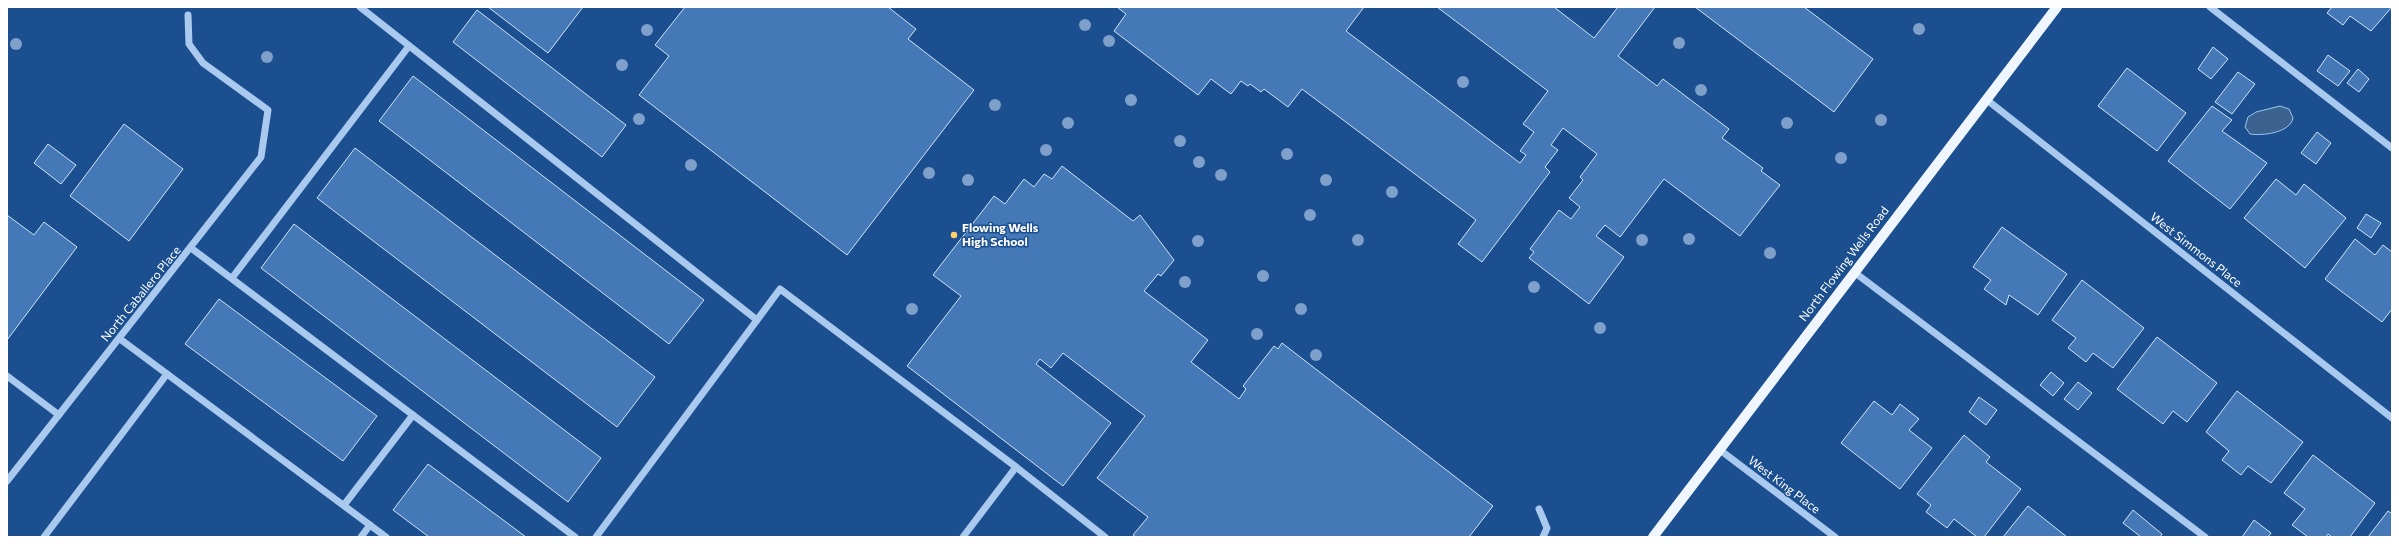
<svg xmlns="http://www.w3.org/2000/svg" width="2399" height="544" font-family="Commissioner,sans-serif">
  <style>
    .water { fill: #3c6290; stroke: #9cc4f0 }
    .building { fill: #4478b7; stroke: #cfe3fa }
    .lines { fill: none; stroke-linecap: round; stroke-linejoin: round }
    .minor { stroke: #a9c9ee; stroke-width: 7 }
    .major { stroke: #f0f6ff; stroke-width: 10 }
    .tree { fill: #7ea0ca }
    .poi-dot { fill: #ffd166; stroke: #1b4f8f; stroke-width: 1.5 }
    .labels { text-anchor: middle; stroke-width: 3; stroke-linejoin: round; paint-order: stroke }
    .poi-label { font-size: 12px; font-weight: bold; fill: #fff; stroke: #1b4f8f; text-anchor: start }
    .street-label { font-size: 12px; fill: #fff; stroke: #1b4f8f }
  </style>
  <rect width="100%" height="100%" fill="#1b4f8f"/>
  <path class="water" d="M2280 106 2289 109 2293 118C2290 133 2262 136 2250 134L2245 127 2248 117 2256 112Z"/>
  <g class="building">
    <polygon points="488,7 583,7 548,53"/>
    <polygon points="685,7 888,7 916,29 908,39 974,90 847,255 639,95 669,56 655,45"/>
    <polygon points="1117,7 1364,7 1346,31 1520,163 1526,155 1520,151 1534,132 1523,124 1548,91 1437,7 1554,7 1594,38 1618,7 1655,7 1618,56 1657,86 1663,79 1729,129 1722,138 1763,168 1761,171 1780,185 1740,236 1664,179 1620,237 1605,225 1596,236 1624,257 1589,304 1529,258 1534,252 1530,249 1559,210 1571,219 1580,207 1569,198 1583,180 1580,177 1597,154 1563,128 1551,145 1558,150 1545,167 1550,172 1482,262 1458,244 1476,220 1302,89 1288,107 1264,89 1261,92 1250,84 1248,86 1241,81 1231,94 1211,79 1198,95 1114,31 1126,14"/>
    <polygon points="1695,7 1804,7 1873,59 1834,112"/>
    <polygon points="2332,7 2392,7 2371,31 2350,16 2343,25 2327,13"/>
    <polygon points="477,10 626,125 602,157 453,42"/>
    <polygon points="2213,47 2228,59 2211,79 2198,69"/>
    <polygon points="2328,55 2350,71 2338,86 2317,71"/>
    <polygon points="2127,68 2186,113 2157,151 2098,106"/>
    <polygon points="2358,69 2369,79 2359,92 2347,83"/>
    <polygon points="2238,72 2255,84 2232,114 2215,102"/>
    <polygon points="413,76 704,300 669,344 379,121"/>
    <polygon points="2212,106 2232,120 2222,131 2267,163 2230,209 2168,161"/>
    <polygon points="124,124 183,169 129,241 70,196"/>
    <polygon points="2317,132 2331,143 2316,164 2301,153"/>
    <polygon points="48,144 76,165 61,184 34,163"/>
    <polygon points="355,148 655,377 617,427 317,198"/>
    <polygon points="1062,166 1133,221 1140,215 1174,260 1161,276 1158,274 1144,291 1208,340 1191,362 1239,399 1246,389 1243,386 1274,346 1278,349 1282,343 1493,506 1469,537 1136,537 1133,535 1148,517 1097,478 1145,416 1063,353 1051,368 1040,359 1036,364 1111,423 1063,486 907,366 961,296 933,275 994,196 1005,204 1024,179 1034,187 1044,174 1052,179"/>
    <polygon points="2276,179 2296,195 2304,184 2346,218 2305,268 2244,218"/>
    <polygon points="2366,214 2381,223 2371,238 2357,228"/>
    <polygon points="7,215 34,235 44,222 77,247 7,340"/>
    <polygon points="294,224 601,458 568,502 261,268"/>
    <polygon points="2002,227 2067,274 2038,315 2009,295 2006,305 1984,289 1991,280 1973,267"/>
    <polygon points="2355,239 2375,255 2383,245 2392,252 2392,309 2382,322 2325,279"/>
    <polygon points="2082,280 2144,328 2113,368 2093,353 2086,362 2068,348 2076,338 2052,320"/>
    <polygon points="219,299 377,416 343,461 185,344"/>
    <polygon points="2157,337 2217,383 2187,422 2173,411 2163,424 2117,389"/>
    <polygon points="2051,372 2064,383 2053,396 2040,385"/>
    <polygon points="2078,382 2092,393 2078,410 2064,399"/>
    <polygon points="2237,391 2303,442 2271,483 2248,466 2241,475 2222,460 2229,451 2206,432"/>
    <polygon points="1979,397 1997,410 1986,425 1969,412"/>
    <polygon points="1874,401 1892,415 1900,404 1919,419 1909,430 1932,448 1900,489 1841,443"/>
    <polygon points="1964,435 1990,457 1986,462 2021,489 1984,537 1977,537 1954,519 1947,528 1926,512 1931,505 1917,494"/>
    <polygon points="2313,455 2375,503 2350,537 2332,537 2328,534 2326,537 2308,537 2292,525 2305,509 2284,493"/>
    <polygon points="428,464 526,537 429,537 393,510"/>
    <polygon points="2028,506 2067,537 2003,537"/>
    <polygon points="2133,510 2162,534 2160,537 2141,537 2123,523"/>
    <polygon points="2388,511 2392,514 2392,537 2368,537"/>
    <polygon points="2254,520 2271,533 2268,537 2242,537"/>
  </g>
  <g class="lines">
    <g class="minor">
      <polyline points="360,7 757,320"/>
      <polyline points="2210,7 2392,148"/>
      <polyline points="1987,100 2392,418"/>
      <polyline points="191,248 575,537"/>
      <polyline points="1854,272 2205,537"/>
      <polyline points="232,278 409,46"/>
      <polyline points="120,339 386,537"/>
      <polyline points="7,376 59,415"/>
      <polyline points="1720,450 1835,537"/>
      <polyline points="7,481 261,157 268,110 203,63 189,44 188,15"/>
      <polyline points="344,505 413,415"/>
      <polyline points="1539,509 1547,528 1543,537"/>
      <polyline points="44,537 167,374"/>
      <polyline points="361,537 370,525"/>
      <polyline points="596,537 780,289 1016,467 1105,537"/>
      <polyline points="963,537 1016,467"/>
    </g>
    <polyline class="major" points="1653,537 2057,7"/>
  </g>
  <g class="tree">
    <circle cx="1085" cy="25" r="6"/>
    <circle cx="1919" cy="29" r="6"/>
    <circle cx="647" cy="30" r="6"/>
    <circle cx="1109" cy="41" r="6"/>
    <circle cx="1679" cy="43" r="6"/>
    <circle cx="16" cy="44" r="6"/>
    <circle cx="267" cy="57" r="6"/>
    <circle cx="622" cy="65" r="6"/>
    <circle cx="1463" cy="82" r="6"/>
    <circle cx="1701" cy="90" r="6"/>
    <circle cx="1131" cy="100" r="6"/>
    <circle cx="995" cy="105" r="6"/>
    <circle cx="639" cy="119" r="6"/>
    <circle cx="1881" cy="120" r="6"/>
    <circle cx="1068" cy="123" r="6"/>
    <circle cx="1787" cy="123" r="6"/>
    <circle cx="1180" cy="141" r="6"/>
    <circle cx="1046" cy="150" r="6"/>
    <circle cx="1287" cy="154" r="6"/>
    <circle cx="1841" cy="158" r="6"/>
    <circle cx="1199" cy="162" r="6"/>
    <circle cx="691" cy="165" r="6"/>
    <circle cx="929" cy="173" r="6"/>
    <circle cx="1221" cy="175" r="6"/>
    <circle cx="968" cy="180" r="6"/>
    <circle cx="1326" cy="180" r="6"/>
    <circle cx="1392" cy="192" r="6"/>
    <circle cx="1310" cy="215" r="6"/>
    <circle cx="1689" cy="239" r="6"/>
    <circle cx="1358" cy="240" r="6"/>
    <circle cx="1642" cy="240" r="6"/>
    <circle cx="1198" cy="241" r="6"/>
    <circle cx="1770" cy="253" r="6"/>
    <circle cx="1263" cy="276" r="6"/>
    <circle cx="1185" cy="282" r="6"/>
    <circle cx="1534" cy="287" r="6"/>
    <circle cx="912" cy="309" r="6"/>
    <circle cx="1301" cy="309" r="6"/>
    <circle cx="1600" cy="328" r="6"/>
    <circle cx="1257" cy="334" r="6"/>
    <circle cx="1316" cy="355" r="6"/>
  </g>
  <circle class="poi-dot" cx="954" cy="235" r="4"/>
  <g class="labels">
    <g class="poi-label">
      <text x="962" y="232">Flowing Wells<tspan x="962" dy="14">High School</tspan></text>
    </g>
    <g class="street-label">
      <text transform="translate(2196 250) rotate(38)" y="4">West Simmons Place</text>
      <text transform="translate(1844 264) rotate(-53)" y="4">North Flowing Wells Road</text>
      <text transform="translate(141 294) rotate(-51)" y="4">North Caballero Place</text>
      <text transform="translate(1784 485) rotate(37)" y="4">West King Place</text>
    </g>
  </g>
  <rect width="2399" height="544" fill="none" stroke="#ffffff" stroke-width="16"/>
</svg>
